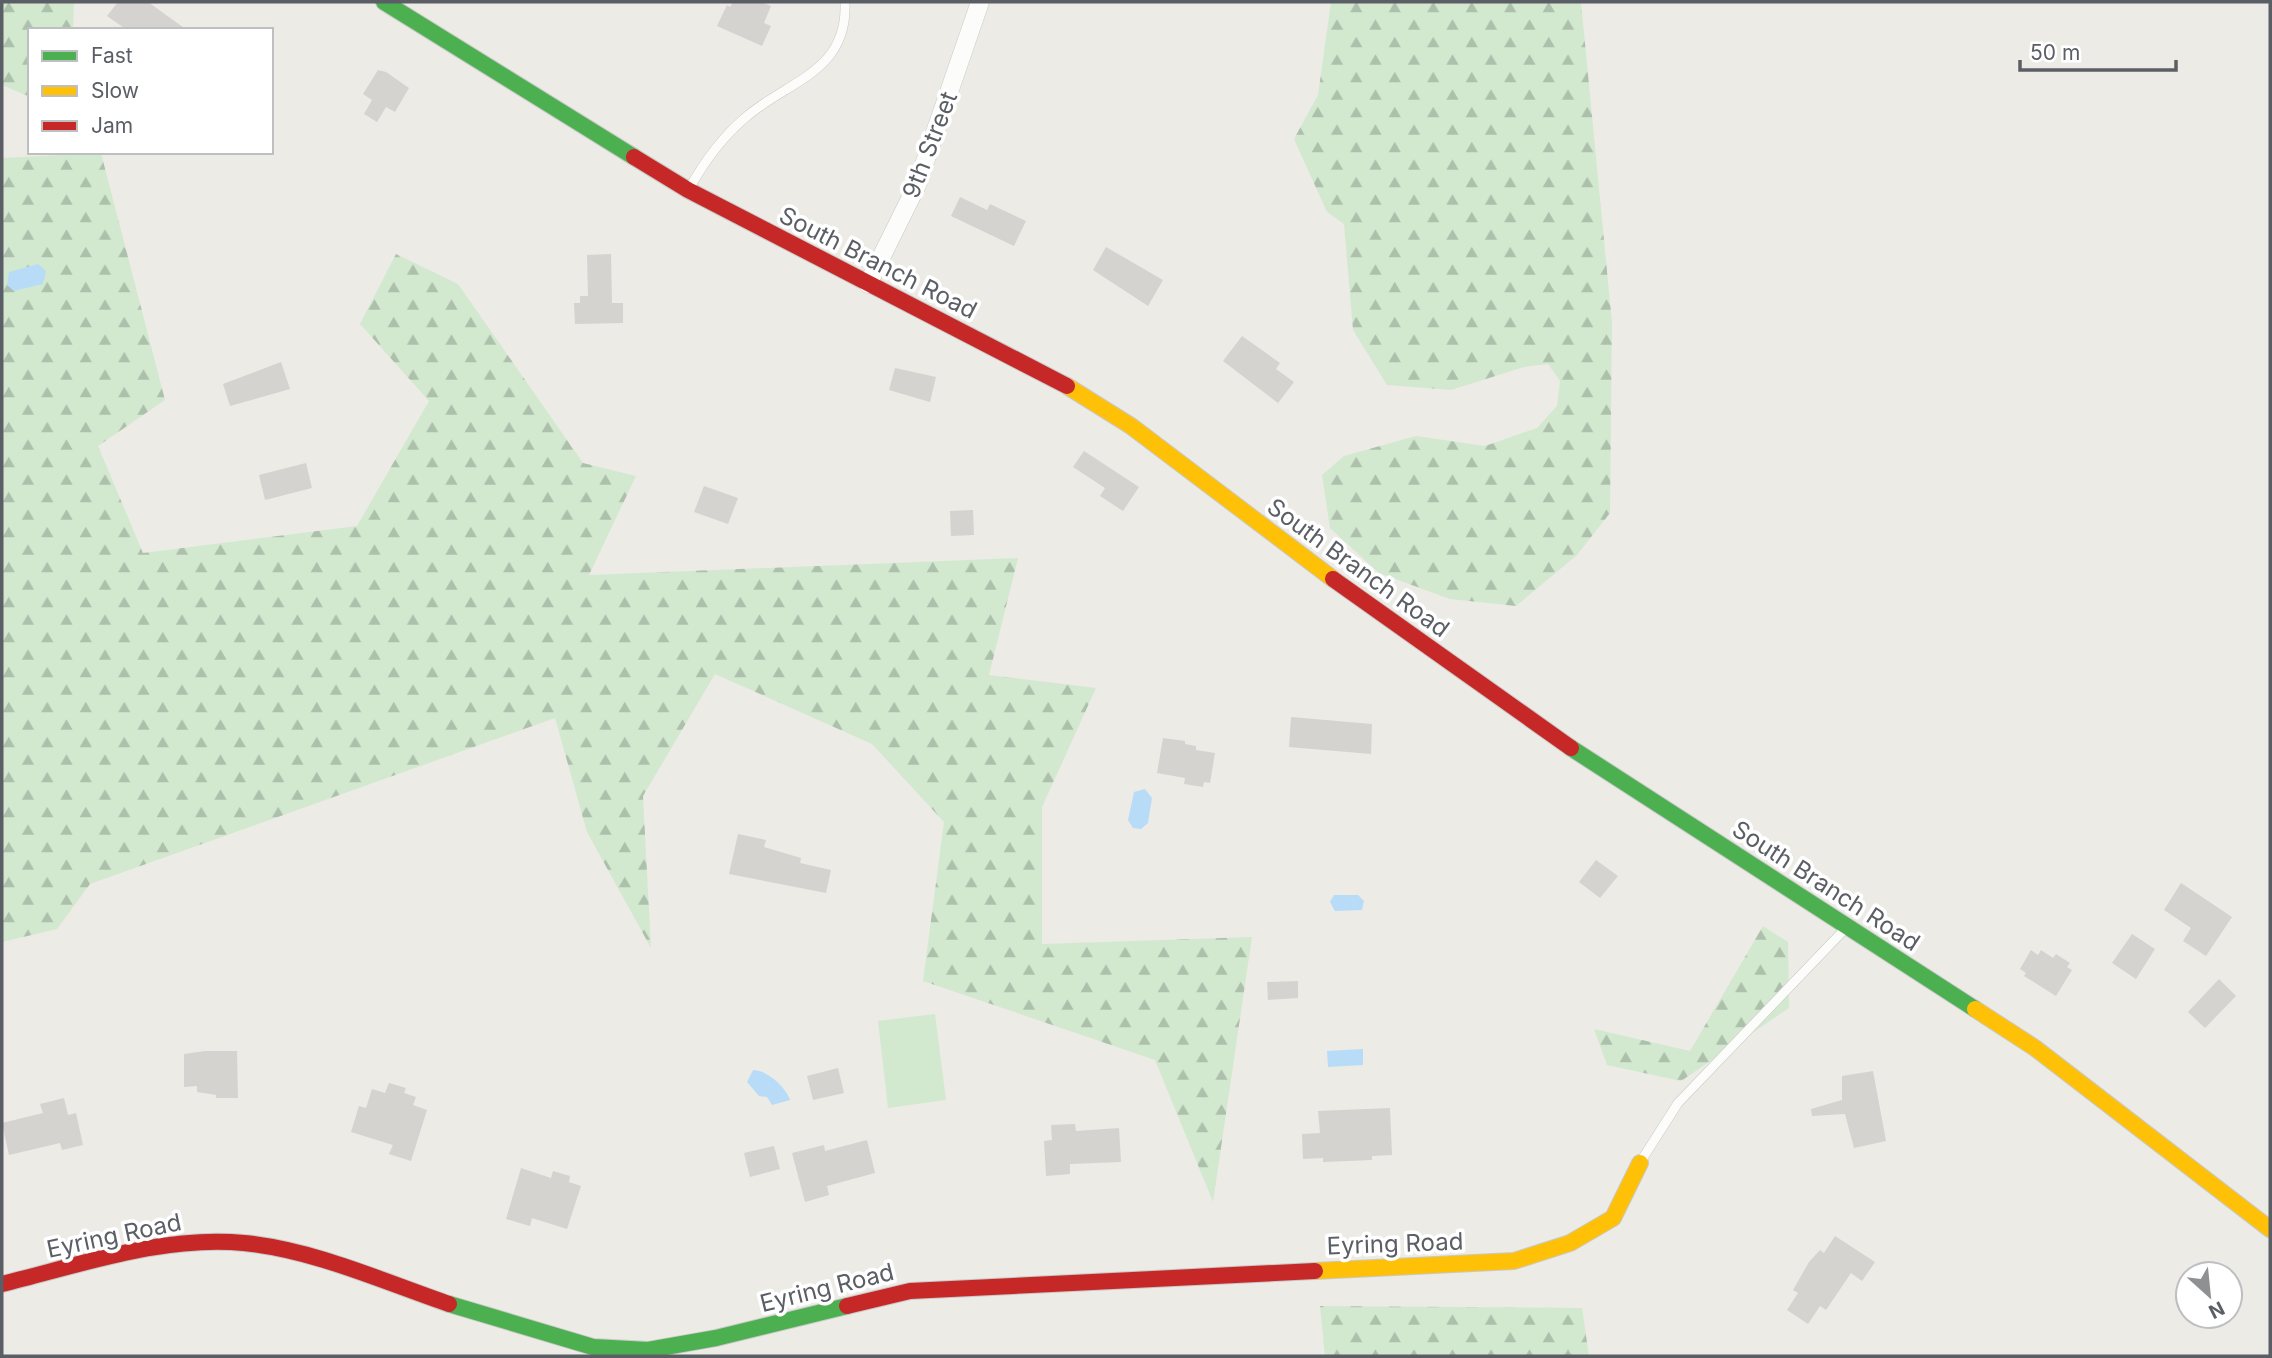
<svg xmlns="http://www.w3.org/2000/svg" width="2272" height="1358" font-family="Inter,sans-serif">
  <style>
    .forest { fill: url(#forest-firs) }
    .park { fill: #d2e9cf }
    .water { fill: #b8dcf8 }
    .building { fill: #d4d3d0 }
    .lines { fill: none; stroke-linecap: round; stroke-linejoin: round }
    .lane-casing { stroke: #c8c8c7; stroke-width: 10 }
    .street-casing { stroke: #c8c8c7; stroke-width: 19 }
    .fast-casing { stroke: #c8c9c8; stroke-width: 18 }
    .slow-casing { stroke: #c8c9c8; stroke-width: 18 }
    .jam-casing { stroke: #c8c9c8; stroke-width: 18 }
    .lane { stroke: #fcfcfb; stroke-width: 9 }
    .street { stroke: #fcfcfb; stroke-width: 18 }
    .fast { stroke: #4caf50; stroke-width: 16 }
    .slow { stroke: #ffc107; stroke-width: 16 }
    .jam { stroke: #c62828; stroke-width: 16 }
    .labels { text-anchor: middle; stroke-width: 7; stroke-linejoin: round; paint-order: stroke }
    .street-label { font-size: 24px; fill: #5b5f65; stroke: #fff }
  </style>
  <defs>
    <pattern id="forest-firs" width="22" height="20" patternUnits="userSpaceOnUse" patternTransform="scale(1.75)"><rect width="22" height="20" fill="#d2e9cf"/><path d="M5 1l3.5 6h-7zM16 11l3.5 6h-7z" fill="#adc0ac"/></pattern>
  </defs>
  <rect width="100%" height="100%" fill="#ecebe6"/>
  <g class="forest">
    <polygon points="2,2 74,2 73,30 30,30 30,97 2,85"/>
    <polygon points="1331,2 1581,2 1612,323 1610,513 1577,555 1516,606 1450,599 1379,573 1330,528 1322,475 1344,456 1416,436 1485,446 1537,428 1557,406 1560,381 1548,364 1524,367 1451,390 1387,385 1353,330 1344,224 1327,212 1294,139 1318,95"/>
    <polygon points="101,153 165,400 98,446 143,553 357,526 429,401 360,324 396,254 458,284 583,463 636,476 589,575 1018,558 989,675 1096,688 1042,807 1042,944 1252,937 1213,1202 1155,1060 923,981 944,822 872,744 715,674 643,796 651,948 587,832 555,718 90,884 57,929 2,942 2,158"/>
    <polygon points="1763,926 1788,942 1789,1008 1681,1081 1607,1065 1594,1029 1690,1051"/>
    <polygon points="1320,1306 1582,1308 1589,1356 1325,1356"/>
  </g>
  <polygon class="park" points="935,1014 946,1100 888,1108 878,1021"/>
  <g class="water">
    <polygon points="38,264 46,271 43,284 14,291 7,285 9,272"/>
    <polygon points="1145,789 1152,798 1148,823 1141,829 1133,828 1128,820 1134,792"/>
    <polygon points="1334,895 1358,895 1364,901 1362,910 1335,911 1330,902"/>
    <polygon points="1363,1049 1363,1065 1328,1067 1327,1051"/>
    <path d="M753 1070C767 1070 786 1087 790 1100L772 1105 767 1097 759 1096 747 1082Z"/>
  </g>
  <g class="building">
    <polygon points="118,2 148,2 187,30 127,30 107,16"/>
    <polygon points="733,2 761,2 771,6 764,23 771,26 762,46 717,26 727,5 730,7"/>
    <polygon points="378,70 386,72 409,88 395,112 386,107 377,122 364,114 372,100 363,94"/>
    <polygon points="960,197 987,210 990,204 1026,221 1014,246 951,216"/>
    <polygon points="1106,247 1163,280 1148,306 1093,270"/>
    <polygon points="611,254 612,303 623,303 623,323 575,324 574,303 580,303 580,296 588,296 587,255"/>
    <polygon points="1242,336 1280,363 1276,369 1294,382 1278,403 1223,361"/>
    <polygon points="281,362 290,389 230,406 223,384"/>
    <polygon points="895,368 936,377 930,402 889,390"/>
    <polygon points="1084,451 1139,487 1123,511 1100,496 1105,488 1073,467"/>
    <polygon points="306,463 312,488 265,500 259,475"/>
    <polygon points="704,486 738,498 728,524 694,512"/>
    <polygon points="973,510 974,535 951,536 950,511"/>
    <polygon points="1291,717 1372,724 1371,754 1289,747"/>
    <polygon points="1163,738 1185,741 1185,744 1196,746 1196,750 1215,753 1210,783 1204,782 1203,787 1184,784 1185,778 1157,773"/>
    <polygon points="738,834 766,840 764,847 801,858 800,863 831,870 826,893 729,874"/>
    <polygon points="1596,860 1618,876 1600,898 1579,882"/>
    <polygon points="2181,883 2232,917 2206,956 2183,941 2191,928 2164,910"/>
    <polygon points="2132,934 2155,949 2136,979 2112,963"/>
    <polygon points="2031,950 2038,955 2041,950 2053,958 2056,954 2070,963 2067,967 2072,970 2056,996 2024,976 2026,973 2020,969"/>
    <polygon points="2219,979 2236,996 2205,1028 2188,1012"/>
    <polygon points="1298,981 1298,998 1268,1000 1267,982"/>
    <polygon points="205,1051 237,1051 238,1098 216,1098 216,1095 197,1092 197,1086 184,1087 184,1054"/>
    <polygon points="838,1068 844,1093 813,1100 807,1076"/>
    <polygon points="1873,1071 1886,1141 1854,1148 1845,1114 1812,1116 1811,1109 1842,1100 1842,1076"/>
    <polygon points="389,1083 406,1088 404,1093 416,1097 413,1105 427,1110 411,1161 389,1154 393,1145 351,1132 359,1106 366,1108 372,1089 385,1093"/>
    <polygon points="64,1098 68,1115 76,1113 83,1145 62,1150 60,1143 9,1155 2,1123 43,1113 40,1104"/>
    <polygon points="1390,1108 1392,1155 1372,1156 1372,1160 1323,1162 1323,1158 1303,1159 1302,1134 1320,1133 1318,1111"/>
    <polygon points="1075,1124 1076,1131 1119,1128 1121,1162 1070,1164 1070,1174 1046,1176 1044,1141 1052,1140 1051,1125"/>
    <polygon points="867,1140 875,1173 827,1186 829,1195 805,1202 792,1153 824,1145 825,1151"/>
    <polygon points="774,1146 780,1169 750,1177 744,1153"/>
    <polygon points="521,1168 551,1178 553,1171 570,1176 569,1182 581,1186 567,1229 532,1218 530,1226 506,1219"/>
    <polygon points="1835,1236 1875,1262 1862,1281 1851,1273 1826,1310 1820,1306 1808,1324 1787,1310 1798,1293 1793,1290 1809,1262 1820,1250 1824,1253"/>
  </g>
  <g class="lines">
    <g class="lane-casing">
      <g id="lane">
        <path d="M689 189C704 162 722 137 746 117 789 80 848 72 845 2"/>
        <polyline points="1641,1161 1678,1103 1846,928"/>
      </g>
    </g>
    <g class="street-casing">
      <polyline id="street" points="868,284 917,185 980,2"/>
    </g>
    <g class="fast-casing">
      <g id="fast">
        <polyline points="384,2 634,157"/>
        <polyline points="1571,748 1975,1009"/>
        <polyline points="449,1304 593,1347 648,1350 716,1338 847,1306"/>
      </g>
    </g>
    <g class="slow-casing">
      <g id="slow">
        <polyline points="1067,386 1131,426 1333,579"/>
        <polyline points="1975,1009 2035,1048 2270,1229"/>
        <polyline points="1315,1271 1514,1261 1570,1243 1613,1218 1640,1163"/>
      </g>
    </g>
    <g class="jam-casing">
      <g id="jam">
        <polyline points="634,157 688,190 1067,386"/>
        <polyline points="1333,579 1571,748"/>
        <path d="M2 1284C80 1265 163 1235 244 1243 314 1250 382 1281 449 1304"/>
        <polyline points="847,1306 910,1291 1315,1271"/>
      </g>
    </g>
    <use href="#lane" class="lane"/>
    <use href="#street" class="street"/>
    <use href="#fast" class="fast"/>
    <use href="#slow" class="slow"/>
    <use href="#jam" class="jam"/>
  </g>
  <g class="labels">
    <g class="street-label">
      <text transform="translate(930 145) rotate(-69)" y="8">9th Street</text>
      <text transform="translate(878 263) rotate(27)" y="8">South Branch Road</text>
      <text transform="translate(1358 568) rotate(36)" y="8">South Branch Road</text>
      <text transform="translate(1826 886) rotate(33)" y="8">South Branch Road</text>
      <text transform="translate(114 1236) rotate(-12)" y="8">Eyring Road</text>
      <text transform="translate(1395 1244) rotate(-2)" y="8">Eyring Road</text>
      <text transform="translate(827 1288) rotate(-14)" y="8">Eyring Road</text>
    </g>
  </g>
  <rect width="2272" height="1358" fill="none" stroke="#5b5f65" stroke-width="7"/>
  <rect x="28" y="28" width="245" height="126" fill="#ffffff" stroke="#bdbfc1" stroke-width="2"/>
  <rect x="42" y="51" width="35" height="10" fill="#4caf50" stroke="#bdbfc1" stroke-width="2"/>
  <text x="91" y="63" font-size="21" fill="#5b5f65">Fast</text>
  <rect x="42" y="86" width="35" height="10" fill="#ffc107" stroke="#bdbfc1" stroke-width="2"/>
  <text x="91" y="98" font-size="21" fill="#5b5f65">Slow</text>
  <rect x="42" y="121" width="35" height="10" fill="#c62828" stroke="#bdbfc1" stroke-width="2"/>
  <text x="91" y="133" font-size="21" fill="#5b5f65">Jam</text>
  <g transform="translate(2209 1295) rotate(153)"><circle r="33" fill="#ffffff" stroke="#bdbfc1" stroke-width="2"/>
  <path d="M0-5L12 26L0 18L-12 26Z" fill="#8e9092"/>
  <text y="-10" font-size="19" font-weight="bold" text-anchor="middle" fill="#5b5f65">N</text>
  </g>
  <path d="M2020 60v10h156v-10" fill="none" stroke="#5b5f65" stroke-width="3.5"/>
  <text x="2030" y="60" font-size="21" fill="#5b5f65" stroke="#ffffff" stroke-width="5" paint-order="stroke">50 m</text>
</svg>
